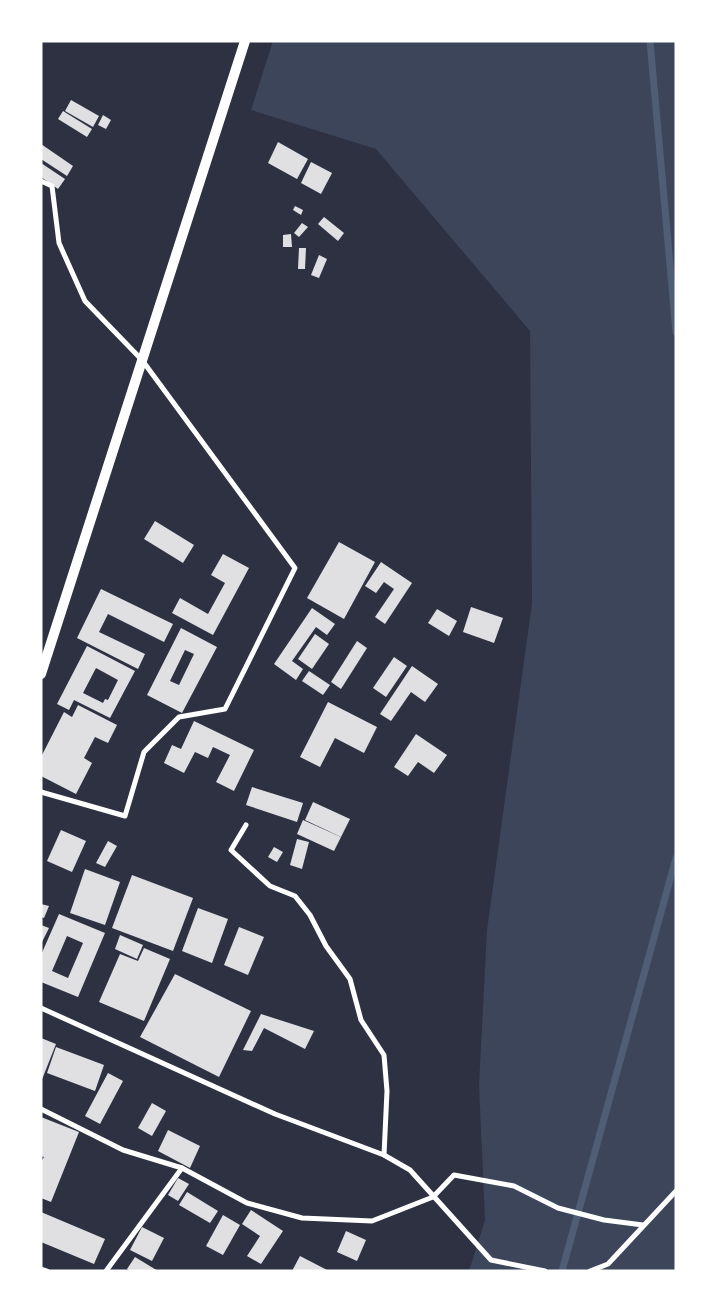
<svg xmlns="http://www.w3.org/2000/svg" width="717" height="1312" font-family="'Roboto Serif',serif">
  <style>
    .green { fill: #3c4559 }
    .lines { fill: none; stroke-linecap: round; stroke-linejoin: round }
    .stream { stroke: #4f5d75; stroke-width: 7 }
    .building { fill: #e0e0e3; fill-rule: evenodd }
    .minor { stroke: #fff; stroke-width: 5 }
    .secondary { stroke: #fff; stroke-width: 10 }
  </style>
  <rect width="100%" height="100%" fill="#2d3142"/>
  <polygon class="green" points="273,41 676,41 676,1271 469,1271 485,1220 479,1085 487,930 532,603 530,331 376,149 251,110"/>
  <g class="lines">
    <g class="stream">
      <polyline points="650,41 676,332"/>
      <polyline points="562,1271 676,858"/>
    </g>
  </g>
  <g class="building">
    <polygon points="71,100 99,116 93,127 65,111"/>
    <polygon points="63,111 92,129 87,137 58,119"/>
    <polygon points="103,115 111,120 106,129 98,125"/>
    <polygon points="278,142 308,159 297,179 268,163"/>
    <polygon points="41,144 73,166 67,176 41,159"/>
    <polygon points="311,162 332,173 321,194 301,183"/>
    <polygon points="41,163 65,179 58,189 41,177"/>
    <polygon points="295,206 303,210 301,215 293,210"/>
    <polygon points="324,217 344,233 338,241 318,224"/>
    <polygon points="302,223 308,227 299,237 294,233"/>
    <polygon points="291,234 292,247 283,247 283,235"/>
    <polygon points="299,248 306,248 305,269 298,269"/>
    <polygon points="319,255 327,259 319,278 311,275"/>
    <polygon points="155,521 194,545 183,563 144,539"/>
    <polygon points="339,542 375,562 344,619 307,598"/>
    <polygon points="223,554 249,568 213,635 172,613 180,598 208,614 225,583 211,575"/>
    <polygon points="381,562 412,583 385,624 375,617 394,589 384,582 376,593 365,586"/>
    <polygon points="101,589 173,624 164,642 108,614 99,632 145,654 138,669 77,638"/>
    <polygon points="471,607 503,618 494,643 463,632"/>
    <polygon points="312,608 335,624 327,635 316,627 292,661 303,669 296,680 274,664"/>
    <polygon points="437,609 457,621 449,636 428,623"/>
    <path d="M181 628 217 647 182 713 147 695ZM185 650 194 654 179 685 170 681Z"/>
    <polygon points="315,634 329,644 312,669 298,659"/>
    <polygon points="357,641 367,648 341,689 331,682"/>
    <path d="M87 646 135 671 110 718 74 700 69 710 57 704ZM96 668 118 680 108 700 105 699 103 703 83 693Z"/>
    <polygon points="394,657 407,666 386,697 373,688"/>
    <polygon points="412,666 438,684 425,702 411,692 391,721 380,714"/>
    <polygon points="309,671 330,685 323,695 302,681"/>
    <polygon points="328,702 377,727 364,753 335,738 320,767 300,757"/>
    <polygon points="78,705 117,725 108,743 95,737 84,758 92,763 76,794 41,776 41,757 64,712 72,717"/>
    <polygon points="194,721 254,750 234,791 216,782 230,755 213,747 208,758 195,752 184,773 164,763 172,745 181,749"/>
    <polygon points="416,734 447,755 434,773 418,762 408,776 394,767"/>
    <polygon points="252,787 303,803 297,822 246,805"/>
    <polygon points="313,802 350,819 341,837 305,820"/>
    <polygon points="303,820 341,837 334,851 297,834"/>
    <polygon points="61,830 86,841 72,872 47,861"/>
    <polygon points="297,839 309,842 302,869 290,865"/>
    <polygon points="108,841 117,846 105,867 96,863"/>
    <polygon points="274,847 283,852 277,862 268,857"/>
    <polygon points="85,869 120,882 105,925 70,913"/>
    <polygon points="132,875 193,898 173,951 112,928"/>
    <polygon points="41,904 49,906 44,918 41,917"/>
    <polygon points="198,908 228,919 212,963 182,951"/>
    <path d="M59 914 105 933 78 997 41 982V955ZM67 936 83 943 68 978 52 971Z"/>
    <polygon points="41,925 49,928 41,944"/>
    <polygon points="239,927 264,937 248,975 224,965"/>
    <polygon points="120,935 143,945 137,959 115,949"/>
    <polygon points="144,948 170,959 144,1021 99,1002 120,954 138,961"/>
    <polygon points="175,974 251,1011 219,1077 140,1037"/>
    <polygon points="261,1014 314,1031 305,1049 264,1028 252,1051 243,1050"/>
    <polygon points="41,1038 56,1044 41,1082"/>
    <polygon points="56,1047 104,1065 95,1091 47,1073"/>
    <polygon points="108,1073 123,1081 100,1124 85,1116"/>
    <polygon points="152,1103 166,1111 152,1136 138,1128"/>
    <polygon points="41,1117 79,1132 51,1202 41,1198 41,1162 44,1157 41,1156"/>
    <polygon points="168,1130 200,1146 190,1168 158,1151"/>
    <polygon points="178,1178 189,1184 178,1201 168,1195"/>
    <polygon points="187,1192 218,1211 210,1223 179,1205"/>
    <polygon points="251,1210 283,1231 261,1264 247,1256 260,1236 242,1224"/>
    <polygon points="41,1212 105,1239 94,1264 41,1242"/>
    <polygon points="223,1215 240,1225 223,1255 206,1246"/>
    <polygon points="142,1227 164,1238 152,1261 130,1250"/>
    <polygon points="346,1231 366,1240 357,1261 337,1252"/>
    <polygon points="300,1256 329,1271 292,1271"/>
    <polygon points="135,1257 158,1271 130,1271 127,1269"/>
  </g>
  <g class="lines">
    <g class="minor">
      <polyline points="41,181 52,186 59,243 85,301 142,360 295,568 225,709 179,717 144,752 125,816 41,792"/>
      <polyline points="246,825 231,850 270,886 295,896 310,915 326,946 350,979 361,1020 384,1055 387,1091 384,1155"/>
      <polyline points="41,1008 275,1114 384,1155 410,1170 491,1260 545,1271"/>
      <polyline points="41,1109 123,1150 182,1168 247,1203 302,1218 372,1221 433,1197 454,1175 514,1186 558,1208 604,1220 643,1225"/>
      <polyline points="41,1269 47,1271"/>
      <polyline points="106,1271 182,1168"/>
      <polyline points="590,1271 608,1264 676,1191"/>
    </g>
    <polyline class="secondary" points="41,674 245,41"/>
  </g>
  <rect width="717" height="1312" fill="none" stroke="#ffffff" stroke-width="85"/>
</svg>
